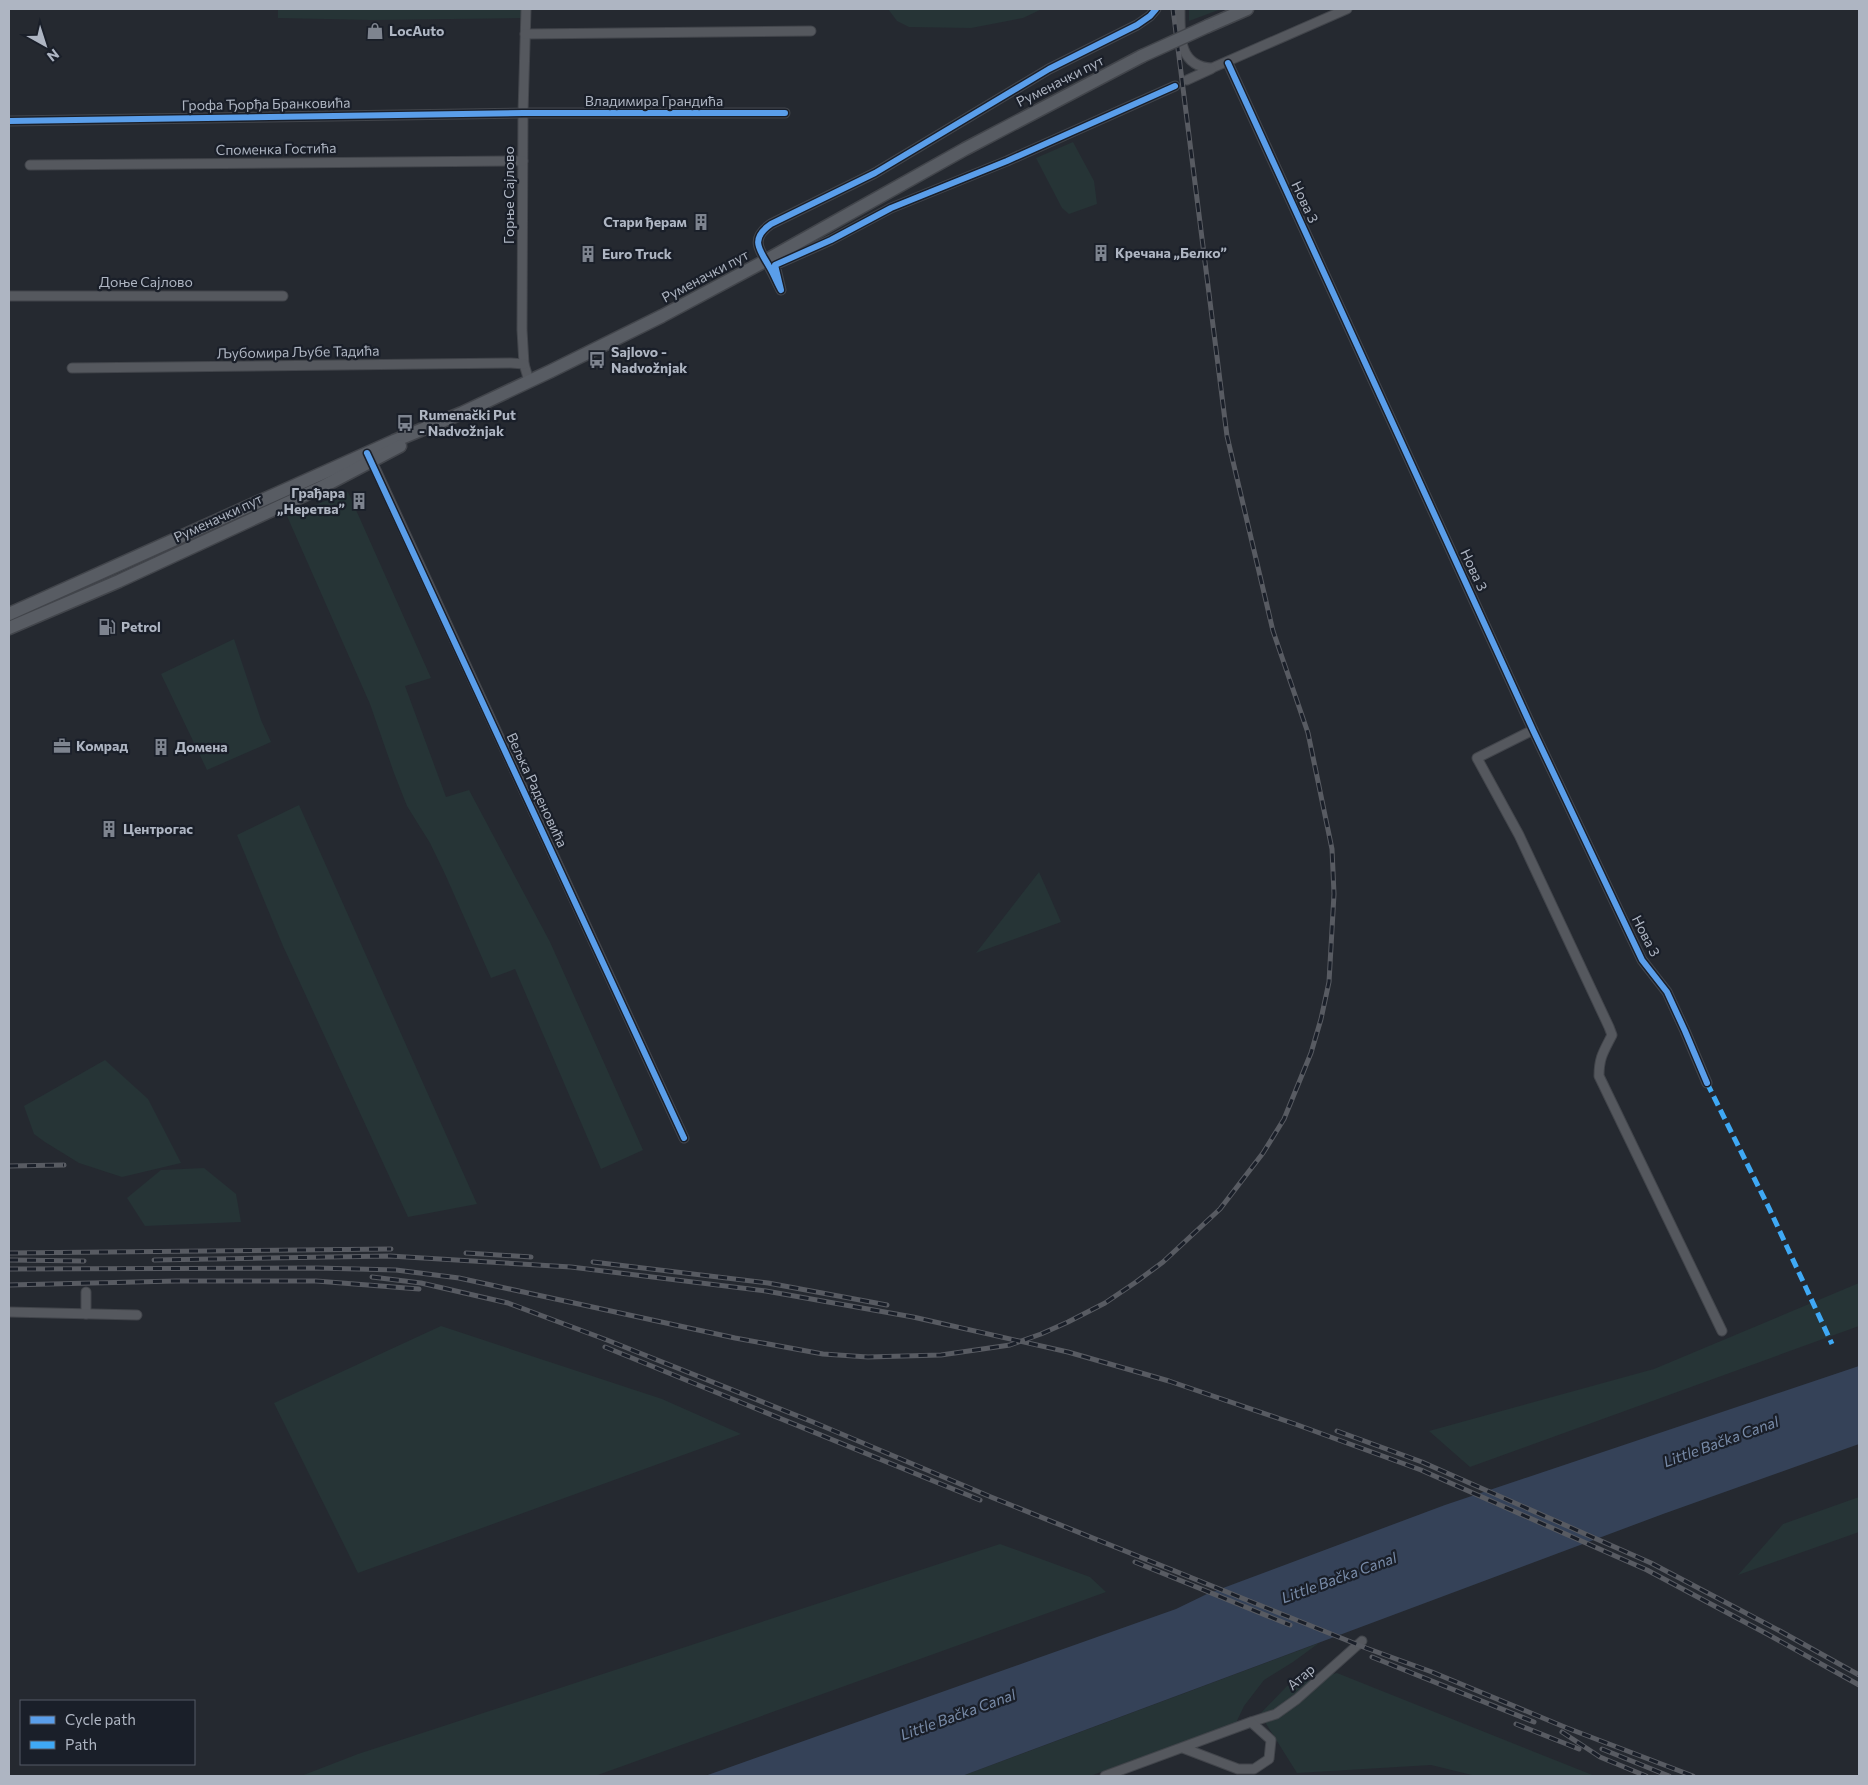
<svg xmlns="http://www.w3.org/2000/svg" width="1868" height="1785" font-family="Commissioner,sans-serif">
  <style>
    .green { fill: #263436 }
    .water { fill: #354258 }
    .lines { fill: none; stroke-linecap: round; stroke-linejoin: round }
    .street-casing { stroke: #42454b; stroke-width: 11 }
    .secondary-casing { stroke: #42454b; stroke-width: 15 }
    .street { stroke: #55585e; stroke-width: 9 }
    .secondary { stroke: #585c63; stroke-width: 12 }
    .rail-casing { stroke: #585b62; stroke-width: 5 }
    .rail { stroke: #1a1f29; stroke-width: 3; stroke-dasharray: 9; stroke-linecap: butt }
    .secondary-bridge-casing { stroke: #42454b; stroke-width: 15; stroke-linecap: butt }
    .secondary-bridge { stroke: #585c63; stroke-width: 12 }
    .quiet { stroke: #3fa9f5; stroke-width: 5; stroke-dasharray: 10 5; stroke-linecap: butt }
    .cycleway-casing { stroke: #1a1f29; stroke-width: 9 }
    .cycleway { stroke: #5a9eea; stroke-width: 6 }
    .labels { text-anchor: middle; stroke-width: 4.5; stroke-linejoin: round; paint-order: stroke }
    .poi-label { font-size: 14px; font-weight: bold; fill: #aeb5c2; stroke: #1a1f29; text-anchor: start }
    .street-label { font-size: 14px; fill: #aeb5c2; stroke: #1a1f29 }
    .water-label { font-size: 15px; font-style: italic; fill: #788ba8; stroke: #1a1f29 }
  </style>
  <rect width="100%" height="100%" fill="#252930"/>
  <g class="green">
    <polygon points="278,9 522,9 522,18 373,20 278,18"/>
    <polygon points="888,9 1042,9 1023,18 971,28 909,27 897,21"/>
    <polygon points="1189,9 1221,9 1189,21"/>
    <polygon points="1073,142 1094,181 1097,204 1069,214 1062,208 1036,158"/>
    <polygon points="348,492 431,678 405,686 446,797 469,790 550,942 643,1150 601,1169 515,969 491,978 445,874 430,843 407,806 394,773 370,704 287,516"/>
    <polygon points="234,639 261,720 271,742 207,770 161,674"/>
    <polygon points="299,805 477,1204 408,1217 283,946 237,835"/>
    <polygon points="1039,872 1061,922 976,953"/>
    <polygon points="105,1060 148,1099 181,1163 122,1177 79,1163 45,1142 34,1134 24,1106"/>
    <polygon points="204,1168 236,1194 241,1222 145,1226 127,1198 161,1170"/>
    <polygon points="1859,1283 1859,1326 1470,1467 1429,1431 1654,1369"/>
    <polygon points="441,1326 662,1399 741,1434 358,1573 274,1403"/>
    <polygon points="1859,1497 1859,1532 1738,1575 1783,1524"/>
    <polygon points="1000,1544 1090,1577 1106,1592 595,1776 301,1776 358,1754"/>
    <polygon points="1319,1643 1293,1662 1264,1680 1244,1706 1236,1723 1090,1776 962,1776"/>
    <polygon points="1337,1673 1595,1776 1476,1776 1431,1765 1297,1773 1260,1714 1287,1686"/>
  </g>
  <polygon class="water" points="1859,1366 1859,1444 1663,1514 962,1776 705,1776 1176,1609 1207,1594 1445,1505"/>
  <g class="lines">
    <g class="street-casing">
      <g id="street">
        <polyline points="526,9 523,113 522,330 524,364 529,381"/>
        <path d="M1156 9 1150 16 1137 25 1049 69 875 173 771 224C748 240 761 251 770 268 774 275 777 283 781 290L775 265 831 240 891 208 1007 161 1175 86"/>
        <path d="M1180 9C1180 34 1178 67 1212 68L1347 9"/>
        <polyline points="525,34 811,31"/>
        <polyline points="1228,63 1533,730 1642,960 1667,992 1685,1031 1707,1083"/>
        <polyline points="1187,80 1211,69"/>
        <polyline points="9,121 523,113 785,113"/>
        <polyline points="30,165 523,161"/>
        <polyline points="9,296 283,296"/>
        <polyline points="72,368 511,363 524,364"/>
        <polyline points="370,457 684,1138"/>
        <path d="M1533 730 1477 758 1519 835 1609 1027 1612 1035C1604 1051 1599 1057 1599 1076L1722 1331"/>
        <polyline points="86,1292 86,1314"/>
        <polyline points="9,1312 137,1315"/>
        <polyline points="1251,1722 1276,1714 1297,1699 1362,1641"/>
        <polyline points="1105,1776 1251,1722 1271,1740 1269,1759 1254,1769 1238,1769 1183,1748"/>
      </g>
    </g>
    <g class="secondary-casing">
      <g id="secondary">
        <polyline points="1208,26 1247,9"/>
        <polyline points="9,614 394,441 462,413 551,371 662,316 765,261 965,149 1142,56"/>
        <polyline points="9,628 119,581 322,487 400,446"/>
      </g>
    </g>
    <use href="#street" class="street"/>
    <use href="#secondary" class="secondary"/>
    <g class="rail-casing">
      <g id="rail">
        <polyline points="9,1166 64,1165"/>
        <polyline points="9,1253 391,1249"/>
        <polyline points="466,1253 531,1257"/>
        <polyline points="9,1260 84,1261"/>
        <polyline points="154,1260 390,1256 571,1267 766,1291 913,1317 1068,1352 1169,1381 1295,1424 1421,1470 1647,1570 1769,1635 1859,1685"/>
        <polyline points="593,1262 768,1283 887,1305"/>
        <polyline points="9,1269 317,1268 396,1270 459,1278 735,1338 823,1354 868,1357 941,1355 1010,1345 1041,1334 1068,1322 1105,1303 1136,1282 1163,1262 1220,1209 1263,1153 1284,1119 1311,1053 1321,1019 1329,982 1334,894 1332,849 1308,733 1273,631 1227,436 1173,9"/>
        <polyline points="372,1277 421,1283 508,1303 607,1340 813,1422 991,1497 1366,1648 1432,1672 1567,1728 1693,1776"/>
        <polyline points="9,1285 176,1281 316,1281 419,1289"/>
        <polyline points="605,1347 980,1500"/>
        <polyline points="1337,1431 1422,1462 1651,1563 1780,1631 1859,1675"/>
        <polyline points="1135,1562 1290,1625"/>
        <polyline points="1372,1657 1534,1722"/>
        <polyline points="1516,1724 1579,1749"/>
        <polyline points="1562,1732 1600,1757 1646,1776"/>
        <polyline points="1602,1749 1669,1776"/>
      </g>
    </g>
    <use href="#rail" class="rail"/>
    <g class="secondary-bridge-casing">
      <polyline id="secondary-bridge" points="1142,56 1208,26"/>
    </g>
    <use href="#secondary-bridge" class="secondary-bridge"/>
    <polyline class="quiet" points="1707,1083 1769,1208 1832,1344"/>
    <g class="cycleway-casing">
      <g id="cycleway">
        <path d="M1156 9 1150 16 1137 25 1049 69 875 173 771 224C748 240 761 251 770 268 774 275 777 283 781 290L775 265 831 240 891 208 1007 161 1175 86"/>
        <polyline points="1228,63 1533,730 1642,960 1667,992 1685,1031 1707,1083"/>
        <polyline points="9,121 523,113 785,113"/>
        <polyline points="367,453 684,1138"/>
      </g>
    </g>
    <use href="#cycleway" class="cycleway"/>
  </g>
  <defs>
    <g id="shop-bare" transform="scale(1.35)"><path d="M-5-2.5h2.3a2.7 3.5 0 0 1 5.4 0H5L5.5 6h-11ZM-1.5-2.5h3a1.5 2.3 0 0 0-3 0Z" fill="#7e848f" stroke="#1a1f29" stroke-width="2.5" paint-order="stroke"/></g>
    <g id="building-bare" transform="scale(1.35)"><path d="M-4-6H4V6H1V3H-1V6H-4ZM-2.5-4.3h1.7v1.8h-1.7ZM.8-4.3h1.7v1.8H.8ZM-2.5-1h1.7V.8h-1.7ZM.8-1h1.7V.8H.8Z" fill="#7e848f" stroke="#1a1f29" stroke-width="2.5" paint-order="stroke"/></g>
    <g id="bus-bare" transform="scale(1.35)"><path d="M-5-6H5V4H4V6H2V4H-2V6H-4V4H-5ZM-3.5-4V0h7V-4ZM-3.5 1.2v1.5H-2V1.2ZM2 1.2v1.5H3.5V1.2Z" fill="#7e848f" stroke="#1a1f29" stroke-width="2.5" paint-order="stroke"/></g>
    <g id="fuel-bare" transform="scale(1.35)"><path d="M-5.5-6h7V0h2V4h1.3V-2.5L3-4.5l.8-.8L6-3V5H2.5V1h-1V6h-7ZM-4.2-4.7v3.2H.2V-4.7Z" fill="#7e848f" stroke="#1a1f29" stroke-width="2.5" paint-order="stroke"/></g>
    <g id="office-bare" transform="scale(1.35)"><path d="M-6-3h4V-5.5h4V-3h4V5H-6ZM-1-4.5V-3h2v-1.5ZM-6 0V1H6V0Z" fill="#7e848f" stroke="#1a1f29" stroke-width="2.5" paint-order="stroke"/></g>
  </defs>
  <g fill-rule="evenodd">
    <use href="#shop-bare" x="375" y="31"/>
    <use href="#building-bare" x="701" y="222"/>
    <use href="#building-bare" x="1101" y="253"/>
    <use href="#building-bare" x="588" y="254"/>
    <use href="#bus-bare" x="597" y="360"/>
    <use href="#bus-bare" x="405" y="423"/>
    <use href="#building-bare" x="359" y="501"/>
    <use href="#fuel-bare" x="107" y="627"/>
    <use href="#office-bare" x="62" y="746"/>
    <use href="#building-bare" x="161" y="747"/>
    <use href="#building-bare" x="109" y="829"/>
  </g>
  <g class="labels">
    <g class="poi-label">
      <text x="389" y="36">LocAuto</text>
      <text x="687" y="227" text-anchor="end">Стари ђерам</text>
      <text x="1115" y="258">Кречана „Белко”</text>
      <text x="602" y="259">Euro Truck</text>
      <text x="611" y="357">Sajlovo -<tspan x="611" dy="16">Nadvožnjak</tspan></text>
      <text x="419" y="420">Rumenački Put<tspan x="419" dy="16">- Nadvožnjak</tspan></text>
      <text x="345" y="498" text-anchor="end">Грађара<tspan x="345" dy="16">„Неретва”</tspan></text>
      <text x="121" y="632">Petrol</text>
      <text x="76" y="751">Комрад</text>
      <text x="175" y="752">Домена</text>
      <text x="123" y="834">Центрогас</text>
    </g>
    <g class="street-label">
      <text transform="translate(1060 81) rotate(-27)" y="5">Руменачки пут</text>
      <text x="654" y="106">Владимира Грандића</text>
      <text transform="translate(266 104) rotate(-1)" y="5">Грофа Ђорђа Бранковића</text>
      <text transform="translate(276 149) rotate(-1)" y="5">Споменка Гостића</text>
      <text transform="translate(509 195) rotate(-90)" y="5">Горње Сајлово</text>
      <text transform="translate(1305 202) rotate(65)" y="5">Нова 3</text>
      <text transform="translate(705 276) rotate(-28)" y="5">Руменачки пут</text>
      <text x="146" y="287">Доње Сајлово</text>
      <text transform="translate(298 352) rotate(-1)" y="5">Љубомира Љубе Тадића</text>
      <text transform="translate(218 518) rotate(-25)" y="5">Руменачки пут</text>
      <text transform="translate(1474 570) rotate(65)" y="5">Нова 3</text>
      <text transform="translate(537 790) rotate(65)" y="5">Вељка Раденовића</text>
      <text transform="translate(1646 936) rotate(63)" y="5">Нова 3</text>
      <text transform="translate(1301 1677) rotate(-41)" y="5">Атар</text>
    </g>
    <g class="water-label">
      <text transform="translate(1721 1442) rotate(-20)" y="5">Little Bačka Canal</text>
      <text transform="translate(1339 1578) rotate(-20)" y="5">Little Bačka Canal</text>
      <text transform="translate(958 1715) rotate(-20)" y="5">Little Bačka Canal</text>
    </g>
  </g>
  <rect width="1868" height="1785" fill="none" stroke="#aeb5c2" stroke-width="20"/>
  <rect x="20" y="1700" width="175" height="65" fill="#1a1f29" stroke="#555b66"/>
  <rect x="30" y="1716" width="25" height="8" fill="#5a9eea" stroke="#555b66"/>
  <text x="65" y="1725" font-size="15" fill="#aeb5c2">Cycle path</text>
  <rect x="30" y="1741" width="25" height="8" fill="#3fa9f5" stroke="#555b66"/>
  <text x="65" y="1750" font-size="15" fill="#aeb5c2">Path</text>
  <g transform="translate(45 45) rotate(141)" stroke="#1a1f29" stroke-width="4" paint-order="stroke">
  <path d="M0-4L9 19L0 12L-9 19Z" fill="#aeb5c2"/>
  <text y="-8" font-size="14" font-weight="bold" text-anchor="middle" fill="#aeb5c2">N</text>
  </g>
</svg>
